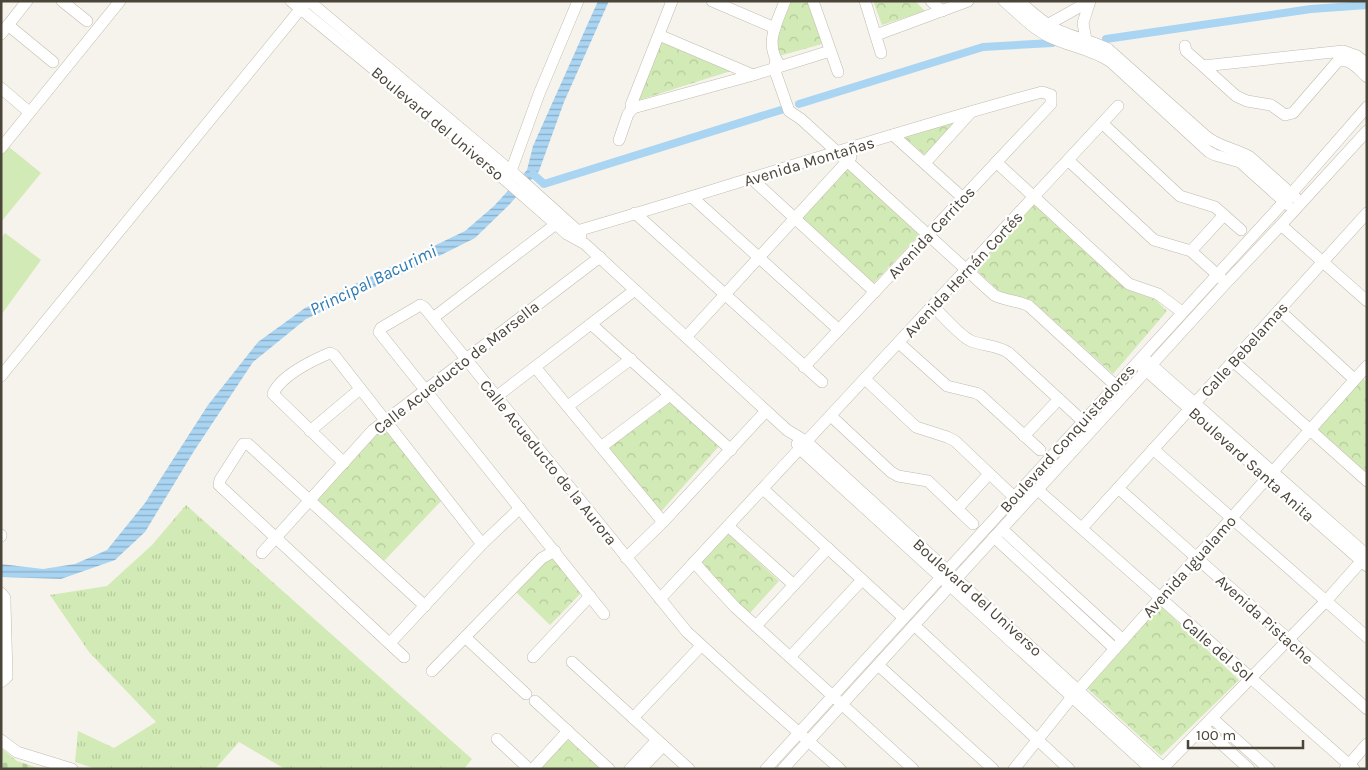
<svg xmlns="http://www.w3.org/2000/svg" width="1368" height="770" font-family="Karla,sans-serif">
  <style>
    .grass { fill: url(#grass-tufts) }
    .cemetery { fill: url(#cemetery-stones) }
    .park { fill: url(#park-crowns) }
    .pitch { fill: #d2eab5 }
    .water { fill: url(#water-rules) }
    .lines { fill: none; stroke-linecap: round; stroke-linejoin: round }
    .canal { stroke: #a9d4f2; stroke-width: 8 }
    .minor-casing { stroke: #c2bbae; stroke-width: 12 }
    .minor { stroke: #fff; stroke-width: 11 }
    .labels { text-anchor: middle; stroke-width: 4.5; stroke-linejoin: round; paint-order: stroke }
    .street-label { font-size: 16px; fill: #4b4439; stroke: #fff }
    .water-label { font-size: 18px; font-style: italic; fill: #2e7ab2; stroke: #fff }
  </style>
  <defs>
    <pattern id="grass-tufts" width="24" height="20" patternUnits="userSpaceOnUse" patternTransform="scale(1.25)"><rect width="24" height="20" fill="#d2eab5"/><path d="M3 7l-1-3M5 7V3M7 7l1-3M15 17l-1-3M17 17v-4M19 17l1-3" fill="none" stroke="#b6ca9c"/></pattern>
    <pattern id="cemetery-stones" width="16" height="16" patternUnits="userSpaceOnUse" patternTransform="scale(1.25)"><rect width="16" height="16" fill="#d2eab5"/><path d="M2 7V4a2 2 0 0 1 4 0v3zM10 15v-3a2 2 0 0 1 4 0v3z" fill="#b6ca9c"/></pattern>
    <pattern id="park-crowns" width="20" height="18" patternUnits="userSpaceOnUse" patternTransform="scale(1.25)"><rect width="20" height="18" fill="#d2eab5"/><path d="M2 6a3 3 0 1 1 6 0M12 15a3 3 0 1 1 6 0" fill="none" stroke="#b6ca9c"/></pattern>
    <pattern id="water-rules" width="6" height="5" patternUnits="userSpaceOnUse" patternTransform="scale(1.25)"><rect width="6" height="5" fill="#a9d4f2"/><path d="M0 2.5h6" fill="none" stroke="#8caec5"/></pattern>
  </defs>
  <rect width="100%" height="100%" fill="#f6f3ec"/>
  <polygon class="grass" points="186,505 472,759 464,769 285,769 239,742 215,769 96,769 75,762 78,731 114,748 156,722 89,652 50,595 107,586 152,545"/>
  <polygon class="cemetery" points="1,748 17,761 41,769 1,769"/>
  <g class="park">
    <polygon points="790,1 809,1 822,44 779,56 773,39"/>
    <polygon points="873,1 915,1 925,11 882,25"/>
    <polygon points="660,38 734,70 636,101"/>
    <polygon points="956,122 925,155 902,135"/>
    <polygon points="846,165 921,233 873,284 800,217"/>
    <polygon points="1034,202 1126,289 1156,300 1167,311 1113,374 1031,300 1000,292 973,267"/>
    <polygon points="1361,377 1367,382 1367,476 1315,430"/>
    <polygon points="666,397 719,446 658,515 604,445"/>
    <polygon points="382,419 444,498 384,561 314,497"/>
    <polygon points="723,529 779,581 749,614 726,592 697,557"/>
    <polygon points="544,556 555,558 582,592 550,625 515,591"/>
    <polygon points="1160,605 1239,680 1161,756 1087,688"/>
    <polygon points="566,738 601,769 539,769"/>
  </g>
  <g class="pitch">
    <polygon points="9,147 41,173 1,222 1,156"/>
    <polygon points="5,233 41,260 1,315 1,238"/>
  </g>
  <polygon class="water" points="598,1 609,1 564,102 539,171 509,205 475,238 413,269 306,319 253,362 194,451 145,532 115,560 61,579 1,577 1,564 43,569 75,564 107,550 145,503 208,405 258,342 305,308 465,231 494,206 527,170 533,146"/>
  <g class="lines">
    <g class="canal">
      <polyline points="1106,39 1311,9 1367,5"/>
      <polyline points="799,104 983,47 1052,43"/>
      <polyline points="533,174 544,184 781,110"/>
    </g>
    <g class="minor-casing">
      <g id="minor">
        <polyline points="62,1 87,21"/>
        <polyline points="291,1 442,125 567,234 585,244 787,430 807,442 1164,769"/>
        <polyline points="309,1 518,177 578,231 581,236"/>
        <polyline points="672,1 631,105 633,108 753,75 830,51"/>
        <polyline points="712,1 775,28"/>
        <polyline points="813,1 838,72"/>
        <polyline points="865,1 881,53"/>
        <polyline points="931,1 942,11"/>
        <path d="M1004 1C1018 13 1033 29 1050 37 1071 47 1092 49 1111 62L1209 152 1215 155 1240 162 1288 205"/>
        <path d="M1019 1C1032 12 1045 25 1060 31 1076 38 1092 41 1108 49L1207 137C1220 147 1236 149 1250 157L1296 198"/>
        <polyline points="8,25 53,62"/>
        <polyline points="1047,25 1090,1"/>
        <polyline points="1,34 27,1"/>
        <polyline points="659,35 753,75"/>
        <polyline points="876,35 968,1"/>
        <polyline points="1083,44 1086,40 1083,23 1090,1"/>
        <polyline points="1185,46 1186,51 1203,66"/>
        <path d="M776 60 774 68 789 111 801 119 994 295C1005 301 1017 300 1029 306L1115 385"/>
        <path d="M779 64C764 43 777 23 785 1"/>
        <path d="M1367 64 1357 56 1343 51 1203 66 1236 96 1247 101 1271 105 1285 115 1293 113 1337 62C1350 57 1358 69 1367 77"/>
        <polyline points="1,88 29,112"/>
        <polyline points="1102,123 1180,196 1215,207 1241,230"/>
        <polyline points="893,135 963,198"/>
        <polyline points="619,140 628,114 633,108"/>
        <polyline points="1,148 120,1"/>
        <polyline points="1068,160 1154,240 1191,251 1222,279"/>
        <polyline points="996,162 1129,284 1158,294 1182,312"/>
        <polyline points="925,163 971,112"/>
        <polyline points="511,171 539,94 578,1"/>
        <polyline points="751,178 875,292"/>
        <polyline points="692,197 839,330"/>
        <polyline points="635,213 822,382"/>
        <polyline points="1281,225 1367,301"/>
        <path d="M567 234C726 188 882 135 1042 92L1051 95V104L804 367"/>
        <polyline points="1191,251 1224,215"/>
        <path d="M933 306C943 316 959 335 971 341 984 346 998 345 1009 353L1087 425"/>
        <polyline points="1279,310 1354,379"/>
        <polyline points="433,318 556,224"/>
        <polyline points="591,324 731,450"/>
        <polyline points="686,337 851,157"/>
        <polyline points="899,343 947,386 976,393 980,395 1040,450"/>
        <polyline points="1147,361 1367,555"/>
        <polyline points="1233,361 1367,481"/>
        <polyline points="1141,366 1367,566"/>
        <polyline points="535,367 663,522"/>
        <polyline points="1,376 307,1"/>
        <polyline points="865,379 916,427 947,437 955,441 1014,497"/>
        <polyline points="496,397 635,290"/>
        <polyline points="568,406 631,359"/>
        <polyline points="831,416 891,472 898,476 928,481 973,524"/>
        <polyline points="310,431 360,389"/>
        <polyline points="1024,436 1059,399"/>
        <polyline points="797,444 800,449 1151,769"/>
        <polyline points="601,447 670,395"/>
        <polyline points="1153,449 1367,637"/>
        <path d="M344 463 273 394C280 376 313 360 330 353L334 355 482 544"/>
        <polyline points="1118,488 1367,709"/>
        <polyline points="763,489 904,618"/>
        <polyline points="1038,490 1354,769"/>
        <polyline points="957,509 989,474"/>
        <polyline points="728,526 794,585"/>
        <polyline points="1082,528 1367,213"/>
        <polyline points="1002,529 1123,640"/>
        <polyline points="1,535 1,536"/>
        <polyline points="994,537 1115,649"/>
        <polyline points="262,553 373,430 600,257"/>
        <polyline points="626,558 663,522 766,411"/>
        <polyline points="694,562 709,579 735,607 913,769"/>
        <polyline points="1,593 5,598 5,603 7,677 1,682"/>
        <polyline points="660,599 1118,106"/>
        <polyline points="604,614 379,332 381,328 417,307 420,305 424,307 687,632 746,686 840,769"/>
        <polyline points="914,625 1069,769"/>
        <polyline points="756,626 828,548"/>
        <polyline points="465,637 526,694"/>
        <polyline points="390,643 482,544 520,508"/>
        <polyline points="404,657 219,485 220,480 243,444 248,444 425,606"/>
        <polyline points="533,657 590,596"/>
        <polyline points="790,657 862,580"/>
        <polyline points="572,662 689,769"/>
        <polyline points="878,665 993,769"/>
        <polyline points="432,671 542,558 555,551"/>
        <polyline points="535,701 609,769"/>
        <polyline points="633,718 701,646"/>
        <polyline points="1212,718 1269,769"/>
        <polyline points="1203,727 1249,769"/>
        <polyline points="497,739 529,769"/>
        <polyline points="1,740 17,752 72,769"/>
        <polyline points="533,769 568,731"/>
        <polyline points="630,769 657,740"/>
        <polyline points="641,769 663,746"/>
        <polyline points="766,769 1291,194 1367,107"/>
        <polyline points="783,769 1226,283 1281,225 1367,131"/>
        <polyline points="1014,769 1072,697 1367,366"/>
        <polyline points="1162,769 1326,601 1365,557"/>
        <polyline points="1345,769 1367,744"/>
      </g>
    </g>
    <use href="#minor" class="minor"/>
  </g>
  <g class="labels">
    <g class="street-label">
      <text transform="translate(438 123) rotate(40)" y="6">Boulevard del Universo</text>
      <text transform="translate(809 161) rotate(-17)" y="6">Avenida Montañas</text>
      <text transform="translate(931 232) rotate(-47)" y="6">Avenida Cerritos</text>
      <text transform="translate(963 274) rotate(-47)" y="6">Avenida Hernán Cortés</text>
      <text transform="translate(1244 349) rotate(-48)" y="6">Calle Bebelamas</text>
      <text transform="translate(456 367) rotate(-38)" y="6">Calle Acueducto de Marsella</text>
      <text transform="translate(1067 438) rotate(-48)" y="6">Boulevard Conquistadores</text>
      <text transform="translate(549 462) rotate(51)" y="6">Calle Acueducto de la Aurora</text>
      <text transform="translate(1252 464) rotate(42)" y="6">Boulevard Santa Anita</text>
      <text transform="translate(1189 566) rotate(-48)" y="6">Avenida Igualamo</text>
      <text transform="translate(978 597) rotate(42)" y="6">Boulevard del Universo</text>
      <text transform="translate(1265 619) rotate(42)" y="6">Avenida Pistache</text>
      <text transform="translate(1218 649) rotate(41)" y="6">Calle del Sol</text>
    </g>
    <g class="water-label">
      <text transform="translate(373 280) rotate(-26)" y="6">Principal Bacurimi</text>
    </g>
  </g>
  <rect width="1368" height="770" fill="none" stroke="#4b4439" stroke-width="5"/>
  <path d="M1188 740v8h115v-8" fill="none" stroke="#4b4439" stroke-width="2.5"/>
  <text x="1196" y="740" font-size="15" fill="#4b4439" stroke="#ffffff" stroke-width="4" paint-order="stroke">100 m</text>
</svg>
